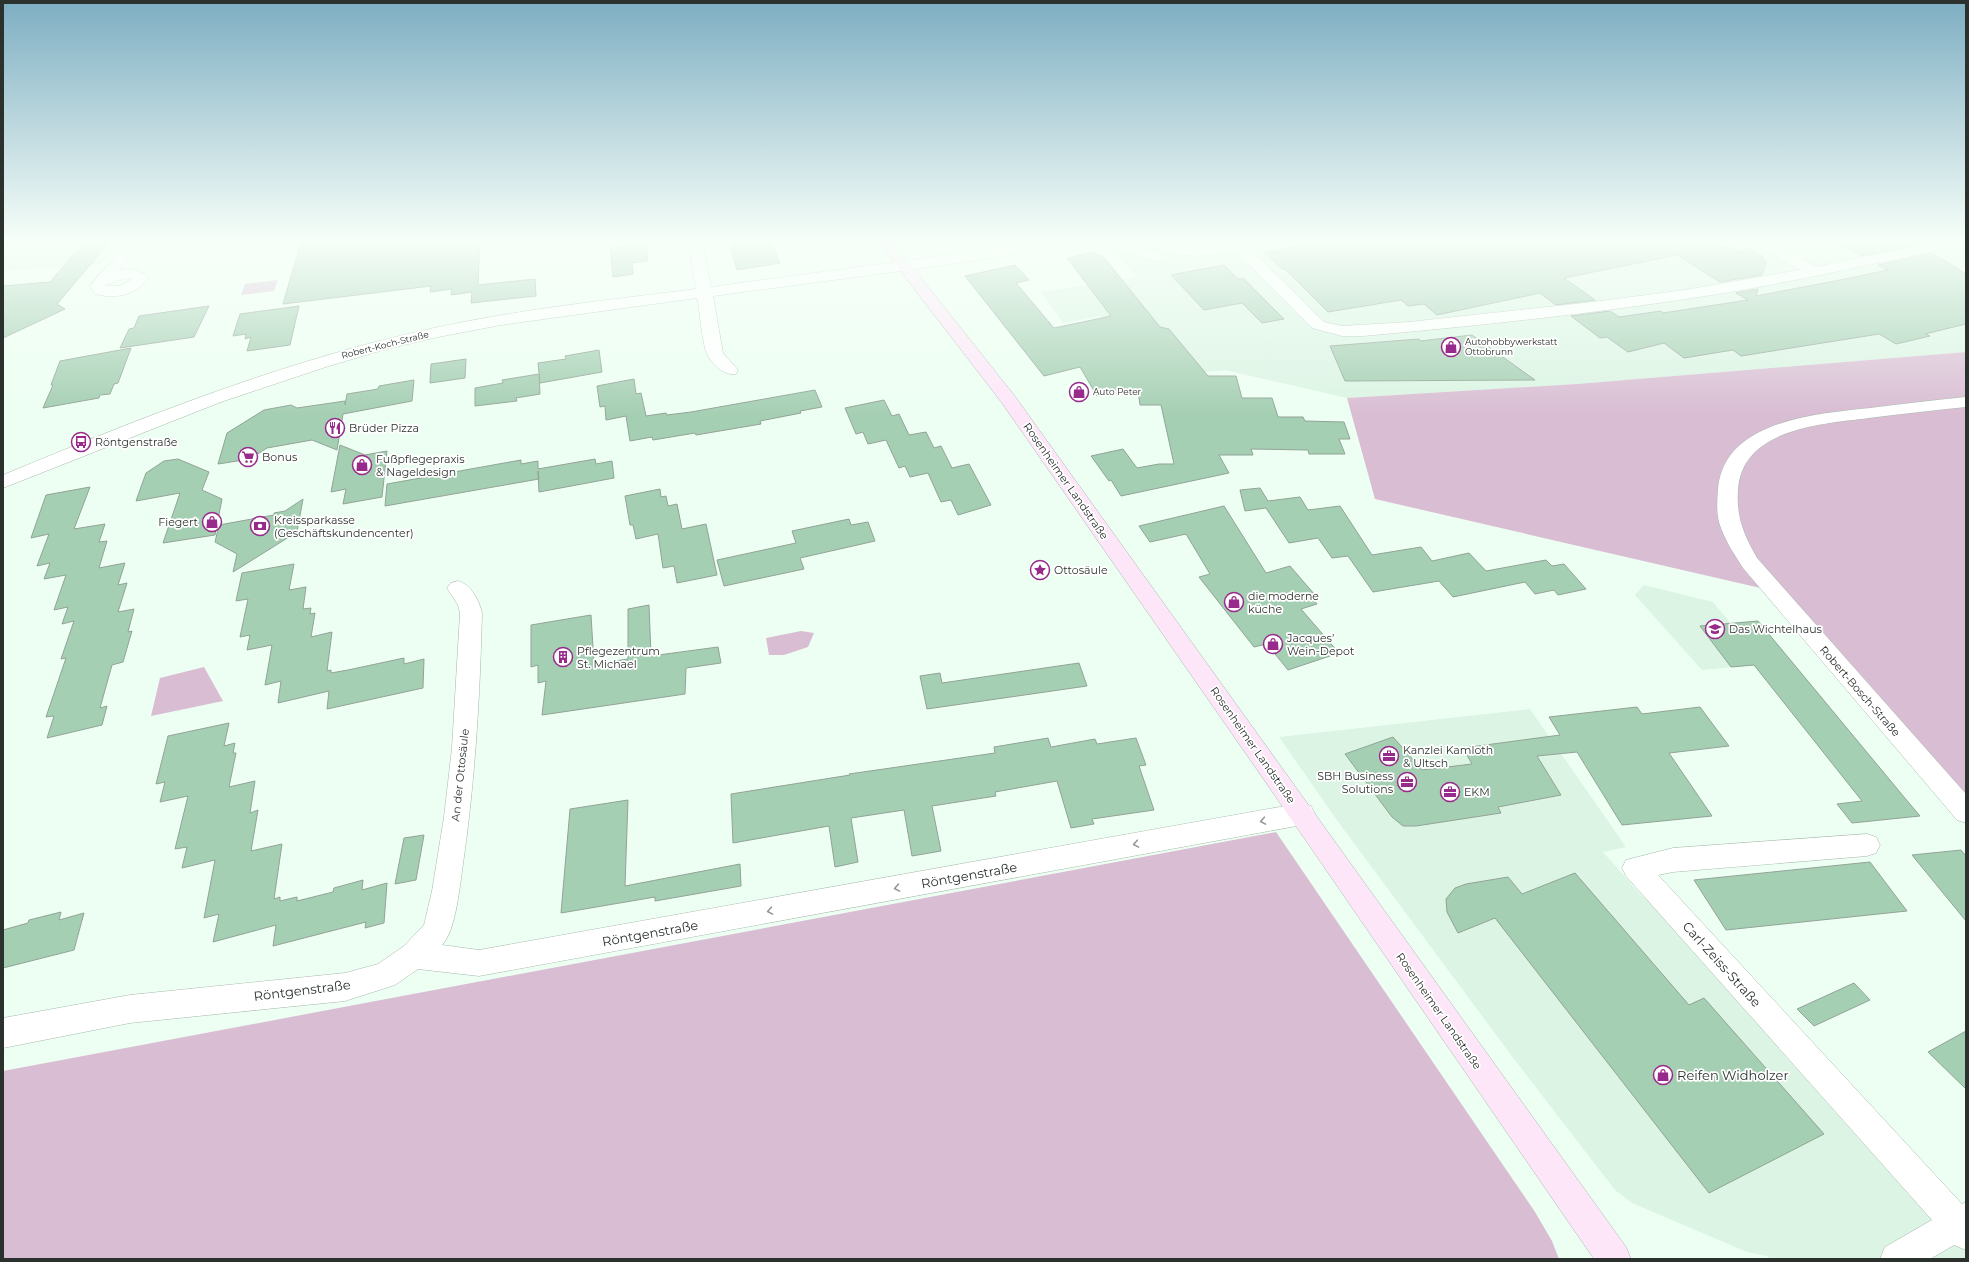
<svg xmlns="http://www.w3.org/2000/svg" width="1969" height="1262" font-family="Montserrat,sans-serif">
  <style>
    .built { fill: #dbf4e3 }
    .green { fill: #d9bdd3 }
    .building { fill: #a5cfb3; stroke: #92a397 }
    .lines { fill: none; stroke-linecap: round; stroke-linejoin: round }
    .minor-casing { stroke: #a7b8ac; stroke-width: 1 }
    .secondary-casing { stroke: #a7b8ac; stroke-width: 1 }
    .minor { fill: #fff; fill-rule: evenodd }
    .secondary { fill: #fee6f9; fill-rule: evenodd }
    .oneway { stroke: #959896 }
    .labels { text-anchor: middle; stroke-width: 3.5; stroke-linejoin: round; paint-order: stroke }
    .far-poi-label { font-size: 9px; fill: #2b322d; stroke: #fff; text-anchor: start }
    .far-street-label { font-size: 9px; fill: #2b322d; stroke: #fff }
    .poi-label { font-size: 11px; fill: #2b322d; stroke: #fff; text-anchor: start }
    .street-label { font-size: 11px; fill: #2b322d; stroke: #fff }
    .near-street-label { font-size: 13px; fill: #2b322d; stroke: #fff }
    .near-poi-label { font-size: 13px; fill: #2b322d; stroke: #fff; text-anchor: start }
  </style>
  <rect width="100%" height="100%" fill="#edfff2"/>
  <g class="built">
    <polygon points="14,239 122,239 101,264 3,271 3,249"/>
    <polygon points="1103,239 1966,239 1966,352 1577,384 1347,398 1225,370 1148,378 1101,316 1063,323 1041,292 1137,277"/>
    <polygon points="1644,585 1713,602 1731,624 1758,621 1770,635 1733,638 1754,665 1702,670 1635,595"/>
    <polygon points="1530,709 1626,847 1603,852 1640,894 1668,918 1966,1248 1966,1259 1770,1259 1767,1256 1747,1252 1632,1203 1615,1190 1514,1059 1339,823 1279,737"/>
  </g>
  <g class="green">
    <polygon points="278,280 274,291 241,295 245,284"/>
    <polygon points="1966,352 1966,804 1782,593 1375,499 1347,398 1577,384"/>
    <polygon points="801,631 814,633 808,647 784,655 769,655 766,638"/>
    <polygon points="204,667 223,701 151,716 160,678"/>
    <polygon points="1276,832 1535,1212 1552,1241 1559,1259 3,1259 3,1071"/>
  </g>
  <g class="building">
    <polygon points="112,239 57,304 65,309 3,338 3,286 50,282 86,240"/>
    <polygon points="302,239 480,239 478,285 535,279 536,296 471,303 472,292 451,295 452,289 430,292 431,286 283,304"/>
    <polygon points="732,239 770,239 780,263 737,270 730,246 734,245"/>
    <polygon points="1341,239 1717,239 1718,247 1710,249 1728,246 1737,251 1749,248 1762,256 1766,262 1762,275 1720,282 1677,255 1564,278 1595,300 1556,305 1540,293 1437,315 1424,304 1408,306 1401,300 1328,312 1285,269 1282,269 1264,252"/>
    <polygon points="1831,239 1904,239 1916,245 1862,256"/>
    <polygon points="646,243 648,261 632,263 633,274 613,277 610,248"/>
    <polygon points="1094,252 1098,255 1102,255 1160,327 1169,329 1208,376 1236,376 1242,398 1272,398 1278,417 1303,417 1305,421 1344,422 1350,439 1339,439 1345,454 1309,454 1308,450 1251,449 1253,455 1219,455 1229,473 1121,496 1111,480 1109,481 1091,456 1123,449 1137,468 1159,464 1174,464 1161,405 1140,405 1138,390 1097,396 1080,367 1044,376 965,276 1015,265 1029,280 1016,283 1054,328 1111,316 1067,258"/>
    <polygon points="1932,253 1966,274 1966,324 1925,334 1930,336 1896,344 1879,334 1741,356 1733,350 1684,358 1664,343 1628,352 1607,337 1600,338 1571,316 1610,311 1619,317 1661,311 1663,313 1748,300 1736,293 1758,289 1756,296 1835,281 1888,270 1878,265"/>
    <polygon points="1224,265 1238,279 1243,278 1284,319 1262,323 1242,303 1204,310 1171,275"/>
    <polygon points="209,306 194,337 120,348 129,329 134,328 139,316"/>
    <polygon points="299,306 290,345 247,351 251,337 245,339 246,334 233,336 240,314"/>
    <polygon points="1472,335 1535,380 1345,381 1330,346 1419,339 1420,341"/>
    <polygon points="131,348 118,383 114,384 110,394 100,395 99,398 43,408 53,385 51,385 60,361"/>
    <polygon points="599,350 602,372 540,383 538,363 566,359 565,356"/>
    <polygon points="466,359 465,378 430,383 431,364"/>
    <polygon points="539,374 540,394 516,398 517,401 475,406 475,388 503,383 502,380"/>
    <polygon points="634,379 636,394 641,393 646,416 666,413 667,415 691,412 815,390 822,407 800,411 801,413 760,421 761,424 696,435 695,433 653,440 652,437 630,441 626,416 606,420 605,406 600,407 597,386"/>
    <polygon points="414,380 412,401 343,414 337,450 312,440 267,448 250,459 218,464 227,433 264,410 291,405 297,408 345,401 345,405 347,394 378,389 379,386"/>
    <polygon points="884,400 892,416 899,414 909,435 926,432 934,448 941,446 952,468 969,464 991,505 958,515 951,500 941,502 928,473 910,477 905,466 899,468 886,440 868,444 863,432 856,434 845,408"/>
    <polygon points="340,445 365,455 387,451 382,497 343,504 346,489 331,492"/>
    <polygon points="178,459 209,472 202,490 222,499 215,535 163,543 180,493 136,501 146,473 164,461"/>
    <polygon points="595,459 596,464 612,461 614,478 539,492 538,471 539,479 385,506 387,484 521,460 521,464 538,461 538,469"/>
    <polygon points="90,487 74,529 105,524 99,542 107,541 99,568 125,563 118,585 127,583 118,612 134,609 128,632 132,631 123,662 112,665 100,708 107,706 102,725 47,738 54,716 46,717 66,658 61,659 74,621 62,624 68,607 54,610 66,575 44,579 50,563 37,566 49,534 31,538 46,495"/>
    <polygon points="1260,488 1268,501 1300,497 1308,510 1340,506 1372,555 1421,547 1432,561 1469,553 1486,571 1546,560 1552,566 1564,564 1586,589 1558,595 1554,590 1535,594 1525,582 1453,597 1439,581 1373,592 1348,556 1332,558 1318,538 1289,543 1266,508 1245,511 1240,490"/>
    <polygon points="660,489 661,497 666,496 668,506 677,504 682,529 706,524 717,575 677,583 674,566 663,568 658,534 636,539 633,525 630,525 625,496"/>
    <polygon points="303,499 297,532 233,572 237,554 215,542 219,525 274,515 274,513 285,511"/>
    <polygon points="1224,506 1266,573 1290,566 1315,595 1311,596 1317,604 1301,609 1339,653 1288,670 1267,644 1254,647 1199,577 1210,574 1186,534 1150,542 1139,526"/>
    <polygon points="849,519 851,525 868,522 875,541 800,558 804,569 724,586 717,560 796,543 792,531"/>
    <polygon points="294,564 289,590 306,587 303,609 311,608 310,614 315,613 311,637 332,632 327,671 331,670 331,673 348,670 404,658 404,664 424,659 423,688 327,709 329,691 278,703 281,681 265,685 272,645 247,650 250,635 240,637 248,599 236,601 242,573"/>
    <polygon points="649,605 651,656 718,647 721,663 686,668 685,694 542,715 546,681 538,683 538,665 531,667 531,625 591,615 594,664 628,659 628,609"/>
    <polygon points="1758,621 1904,797 1920,816 1852,823 1837,804 1862,801 1754,665 1731,667 1700,626"/>
    <polygon points="1079,663 1087,686 927,709 920,676 940,673 942,683"/>
    <polygon points="1637,707 1642,714 1700,707 1729,746 1669,753 1712,816 1622,825 1577,752 1537,756 1561,795 1498,807 1501,813 1416,826 1403,826 1392,817 1345,754 1393,737 1422,770 1472,764 1463,748 1560,735 1549,717"/>
    <polygon points="229,723 224,746 235,743 233,753 236,753 229,787 255,781 250,813 258,810 251,851 282,844 274,899 280,897 280,901 297,897 297,901 333,892 334,888 363,880 362,890 387,883 384,923 365,928 366,922 273,946 276,925 213,942 219,914 204,918 215,860 182,868 187,847 175,849 188,796 160,802 165,782 156,784 168,736"/>
    <polygon points="1048,738 1051,747 1095,739 1097,744 1136,738 1146,765 1139,766 1154,810 1092,819 1094,824 1071,828 1057,781 995,792 996,796 932,806 941,851 912,856 904,810 851,818 858,862 835,867 829,826 733,843 731,794 850,775 849,774 995,753 994,747"/>
    <polygon points="628,800 625,886 740,864 741,886 655,901 655,897 561,913 570,809"/>
    <polygon points="424,835 416,880 395,884 404,838"/>
    <polygon points="1961,850 1966,856 1966,921 1912,855"/>
    <polygon points="1870,862 1907,911 1726,930 1694,880"/>
    <polygon points="1575,873 1689,1005 1704,998 1824,1134 1709,1193 1495,918 1458,933 1447,912 1446,899 1455,888 1466,884 1508,877 1522,894"/>
    <polygon points="61,912 59,920 84,913 74,950 3,968 3,930 28,923 29,920"/>
    <polygon points="1854,983 1870,1000 1814,1026 1797,1009"/>
    <polygon points="1966,1031 1966,1089 1928,1052"/>
  </g>
  <g class="lines">
    <g class="minor-casing">
      <g id="minor">
        <path d="M130 239H144L119 270C129 268 141 269 148 278 136 296 115 299 95 294L90 286ZM127 278 132 279 120 286H106L108 284Z"/>
        <path d="M688 239H702L711 287 1065 239H1109L1162 254 1164 257 1162 260 1157 261 1092 243 946 265 713 296 723 353 738 370 736 374C725 376 712 365 707 354 702 343 700 311 697 298L501 325 433 338 383 350 329 366 221 402 3 488V475C143 417 286 360 434 328 521 309 609 300 696 289Z"/>
        <path d="M1134 239H1154L1175 246 1190 248 1214 246 1253 239H1281L1279 242 1249 248 1324 322 1342 326 1409 322 1593 302 1685 290 1800 270 1751 242 1749 239H1766L1816 267 1952 239H1966V244C1888 261 1810 278 1731 292 1609 312 1486 325 1363 336H1342L1312 328 1235 251C1191 260 1177 256 1136 242Z"/>
        <path d="M1966 397V407C1934 410 1901 414 1869 418 1822 424 1742 428 1738 490 1736 517 1744 535 1757 558L1966 794V823L1957 820 1743 568C1735 555 1726 542 1721 528 1716 516 1717 502 1718 489 1724 420 1816 414 1870 408 1902 404 1934 400 1966 397Z"/>
        <path d="M458 581C471 584 479 600 482 613 480 697 475 781 463 864 460 884 456 931 442 945L479 950 1302 803 1311 806 1315 814 1311 822 1302 825 479 976 418 969 395 985 345 1001 130 1023 3 1048V1018L130 995 345 973 378 964 404 946 424 925 432 891 444 817 452 748 460 613 458 605 447 588 451 583Z"/>
        <polygon points="1867,834 1876,837 1880,845 1876,853 1867,856 1673,872 1658,875 1962,1204 1966,1202 1966,1250 1954,1245 1930,1259 1880,1259 1885,1247 1932,1220 1626,876 1622,868 1626,860 1673,848"/>
      </g>
    </g>
    <g class="secondary-casing">
      <polygon id="secondary" points="876,239 890,239 1014,395 1626,1247 1631,1259 1594,1259 1258,771 1002,403"/>
    </g>
    <use href="#minor" class="minor"/>
    <use href="#secondary" class="secondary"/>
  </g>
  <defs><path id="oneway-chevron" d="M-2-3.5L2.5 0L-2 3.5" fill="none" stroke-width="1.6" stroke-linecap="round" stroke-linejoin="round"/></defs>
  <g class="oneway">
    <use href="#oneway-chevron" transform="translate(1263 821) rotate(170)"/>
    <use href="#oneway-chevron" transform="translate(1136 844) rotate(170)"/>
    <use href="#oneway-chevron" transform="translate(897 888) rotate(170)"/>
    <use href="#oneway-chevron" transform="translate(770 911) rotate(170)"/>
  </g>
  <linearGradient id="sky" x2="0" y2="1"><stop stop-color="#7daec2"/><stop offset="0.58" stop-color="#f7fff9"/><stop offset="1" stop-color="#f7fff9" stop-opacity="0"/></linearGradient>
  <rect width="1969" height="415" fill="url(#sky)"/>
  <defs>
    <g id="shop-ring" transform="scale(1)"><circle r="9.5" fill="#fff" stroke="#982a8b" stroke-width="1.5"/><path d="M-5-2.5h2.3a2.7 3.5 0 0 1 5.4 0H5L5.5 6h-11ZM-1.5-2.5h3a1.5 2.3 0 0 0-3 0Z" fill="#982a8b"/></g>
    <g id="restaurant-ring" transform="scale(1)"><circle r="9.5" fill="#fff" stroke="#982a8b" stroke-width="1.5"/><path d="M-5-6h1v4h1v-4h1v4h1v-4h1v5L-1.5 .5V6h-2V.5L-5-1ZM5-6V6H3V1.5H1.5Q1.5-4 5-6Z" fill="#982a8b"/></g>
    <g id="bus-ring" transform="scale(1)"><circle r="9.5" fill="#fff" stroke="#982a8b" stroke-width="1.5"/><path d="M-5-6H5V4H4V6H2V4H-2V6H-4V4H-5ZM-3.5-4V0h7V-4ZM-3.5 1.2v1.5H-2V1.2ZM2 1.2v1.5H3.5V1.2Z" fill="#982a8b"/></g>
    <g id="supermarket-ring" transform="scale(1)"><circle r="9.5" fill="#fff" stroke="#982a8b" stroke-width="1.5"/><path d="M-6-5.5h2.5l.6 2H6L4.5 2H-2.5L-4.4-4H-6ZM-1.5 3.2a1.3 1.3 0 1 0 .1 0ZM3 3.2a1.3 1.3 0 1 0 .1 0Z" fill="#982a8b"/></g>
    <g id="bank-ring" transform="scale(1)"><circle r="9.5" fill="#fff" stroke="#982a8b" stroke-width="1.5"/><path d="M-6-4H6V4H-6ZM0-2.3a2.3 2.3 0 1 0 0 4.6a2.3 2.3 0 1 0 0-4.6Z" fill="#982a8b"/></g>
    <g id="sight-ring" transform="scale(1)"><circle r="9.5" fill="#fff" stroke="#982a8b" stroke-width="1.5"/><path d="M0-6L1.8-2.2L6-1.7L2.9 1.2L3.7 5.4L0 3.3L-3.7 5.4L-2.9 1.2L-6-1.7L-1.8-2.2Z" fill="#982a8b"/></g>
    <g id="school-ring" transform="scale(1)"><circle r="9.5" fill="#fff" stroke="#982a8b" stroke-width="1.5"/><path d="M0-5L7-2L0 1L-7-2ZM-4 1L0 2.5L4 1V4Q0 6-4 4Z" fill="#982a8b"/></g>
    <g id="building-ring" transform="scale(1)"><circle r="9.5" fill="#fff" stroke="#982a8b" stroke-width="1.5"/><path d="M-4-6H4V6H1V3H-1V6H-4ZM-2.5-4.3h1.7v1.8h-1.7ZM.8-4.3h1.7v1.8H.8ZM-2.5-1h1.7V.8h-1.7ZM.8-1h1.7V.8H.8Z" fill="#982a8b"/></g>
    <g id="office-ring" transform="scale(1)"><circle r="9.5" fill="#fff" stroke="#982a8b" stroke-width="1.5"/><path d="M-6-3h4V-5.5h4V-3h4V5H-6ZM-1-4.5V-3h2v-1.5ZM-6 0V1H6V0Z" fill="#982a8b"/></g>
  </defs>
  <g fill-rule="evenodd">
    <use href="#shop-ring" x="1451" y="347"/>
    <use href="#shop-ring" x="1079" y="392"/>
    <use href="#restaurant-ring" x="335" y="428"/>
    <use href="#bus-ring" x="81" y="442"/>
    <use href="#supermarket-ring" x="248" y="457"/>
    <use href="#shop-ring" x="362" y="465"/>
    <use href="#shop-ring" x="212" y="522"/>
    <use href="#bank-ring" x="260" y="526"/>
    <use href="#sight-ring" x="1040" y="570"/>
    <use href="#shop-ring" x="1234" y="602"/>
    <use href="#school-ring" x="1715" y="629"/>
    <use href="#shop-ring" x="1273" y="644"/>
    <use href="#building-ring" x="563" y="657"/>
    <use href="#office-ring" x="1389" y="756"/>
    <use href="#office-ring" x="1407" y="782"/>
    <use href="#office-ring" x="1450" y="792"/>
    <use href="#shop-ring" x="1663" y="1075"/>
  </g>
  <g class="labels">
    <g class="far-poi-label">
      <text x="1465" y="345">Autohobbywerkstatt<tspan x="1465" dy="10">Ottobrunn</tspan></text>
      <text x="1093" y="395">Auto Peter</text>
    </g>
    <g class="far-street-label">
      <text transform="translate(385 345) rotate(-14)" y="3">Robert-Koch-Straße</text>
    </g>
    <g class="poi-label">
      <text x="349" y="432">Brüder Pizza</text>
      <text x="95" y="446">Röntgenstraße</text>
      <text x="262" y="461">Bonus</text>
      <text x="376" y="463">Fußpflegepraxis<tspan x="376" dy="13">&amp; Nageldesign</tspan></text>
      <text x="274" y="524">Kreissparkasse<tspan x="274" dy="13">(Geschäftskundencenter)</tspan></text>
      <text x="198" y="526" text-anchor="end">Fiegert</text>
      <text x="1054" y="574">Ottosäule</text>
      <text x="1248" y="600">die moderne<tspan x="1248" dy="13">küche</tspan></text>
      <text x="1729" y="633">Das Wichtelhaus</text>
      <text x="1287" y="642">Jacques’<tspan x="1287" dy="13">Wein-Depot</tspan></text>
      <text x="577" y="655">Pflegezentrum<tspan x="577" dy="13">St. Michael</tspan></text>
      <text x="1403" y="754">Kanzlei Kamloth<tspan x="1403" dy="13">&amp; Ultsch</tspan></text>
      <text x="1393" y="780" text-anchor="end">SBH Business<tspan x="1393" dy="13">Solutions</tspan></text>
      <text x="1464" y="796">EKM</text>
    </g>
    <g class="street-label">
      <text transform="translate(1066 481) rotate(55)" y="4">Rosenheimer Landstraße</text>
      <text transform="translate(1860 691) rotate(49)" y="4">Robert-Bosch-Straße</text>
      <text transform="translate(1253 745) rotate(55)" y="4">Rosenheimer Landstraße</text>
      <text transform="translate(460 775) rotate(-84)" y="4">An der Ottosäule</text>
      <text transform="translate(1439 1011) rotate(55)" y="4">Rosenheimer Landstraße</text>
    </g>
    <g class="near-street-label">
      <text transform="translate(969 875) rotate(-10)" y="5">Röntgenstraße</text>
      <text transform="translate(650 933) rotate(-10)" y="5">Röntgenstraße</text>
      <text transform="translate(1722 964) rotate(48)" y="5">Carl-Zeiss-Straße</text>
      <text transform="translate(302 990) rotate(-7)" y="5">Röntgenstraße</text>
    </g>
    <g class="near-poi-label">
      <text x="1677" y="1080">Reifen Widholzer</text>
    </g>
  </g>
  <rect width="1969" height="1262" fill="none" stroke="#2b322d" stroke-width="8"/>
</svg>
